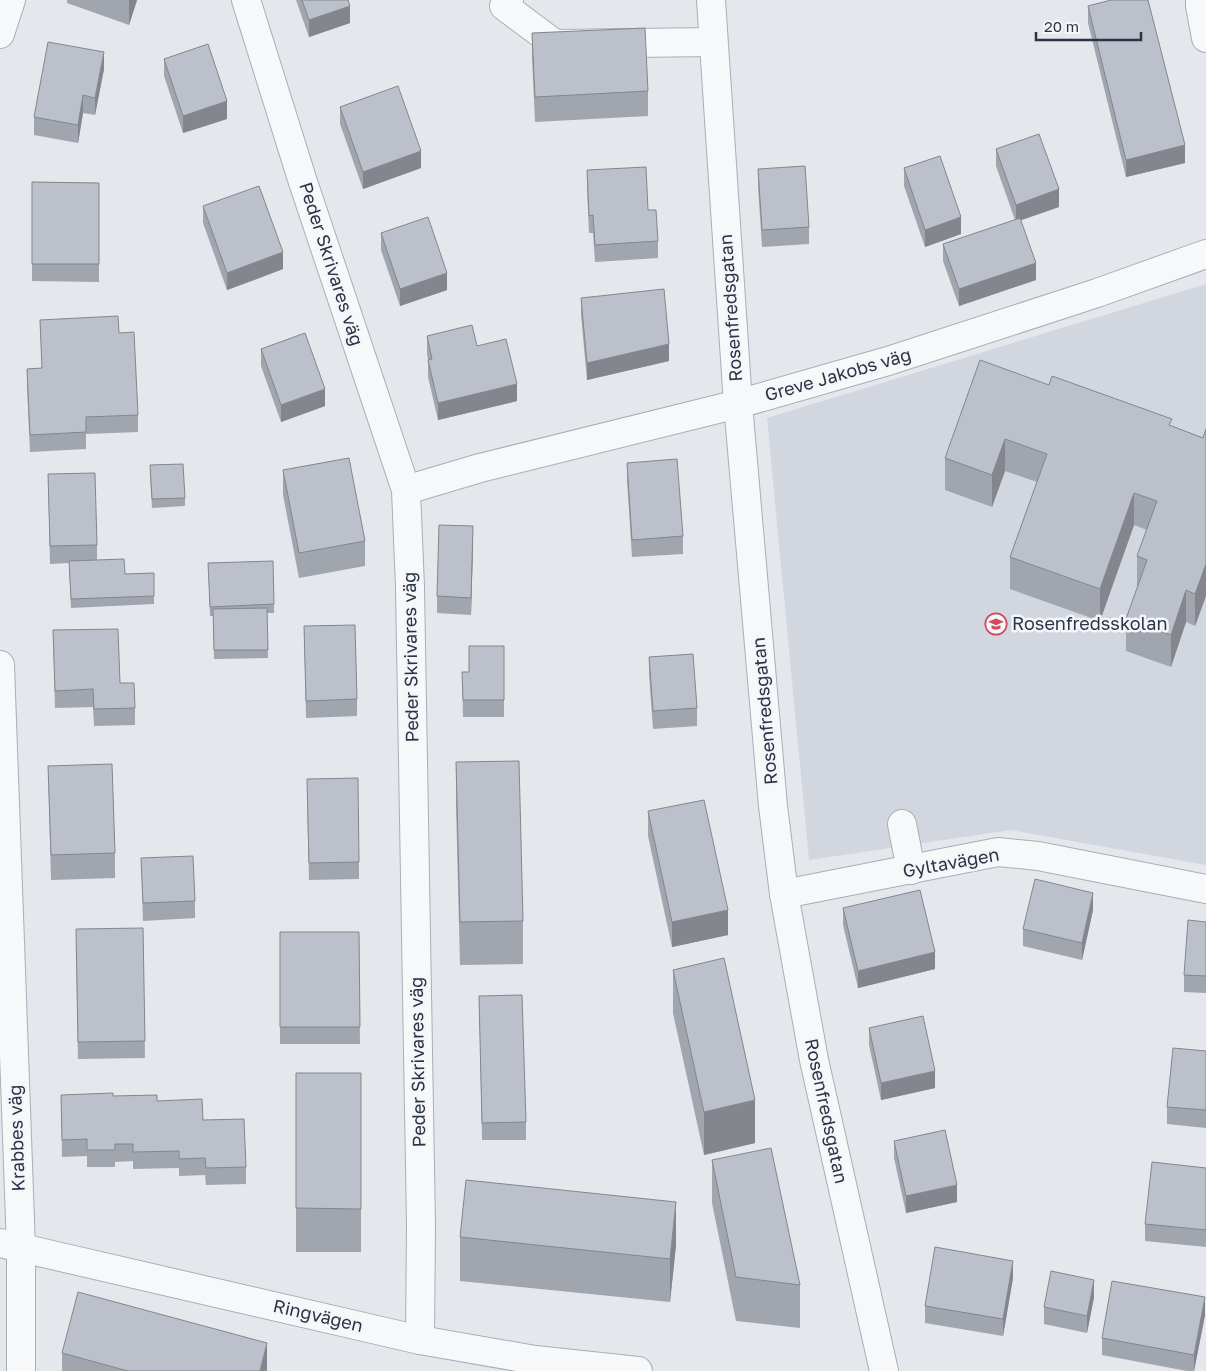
<svg xmlns="http://www.w3.org/2000/svg" width="1206" height="1371" font-family="'Golos Text',sans-serif">
  <style>
    .built { fill: #d2d6de }
    .lines { fill: none; stroke-linecap: round; stroke-linejoin: round }
    .minor-casing { stroke: #a9aeb7; stroke-width: 30 }
    .minor { stroke: #f7f8fa; stroke-width: 28 }
    .wall { fill: #a1a5ae }
    .shaded-wall { fill: #83868d }
    .building { fill: #bbc0ca; stroke: #83868d }
    .labels { text-anchor: middle; stroke-width: 5; stroke-linejoin: round; paint-order: stroke }
    .street-label { font-size: 18px; fill: #2b3445; stroke: #f4f6f9 }
    .poi-label { font-size: 18px; fill: #2b3445; stroke: #f4f6f9; text-anchor: start }
  </style>
  <rect width="100%" height="100%" fill="#e4e7ec"/>
  <polygon class="built" points="1206,284 1206,865 1011,830 809,860 767,418"/>
  <g class="lines">
    <g class="minor-casing">
      <g id="minor">
        <polyline points="246,0 302,179 406,490 410,587 421,1225 420,1340"/>
        <polyline points="509,0 504,6 555,44 713,42"/>
        <polyline points="711,0 738,404 773,806 784,894 814,1060 884,1371"/>
        <polyline points="1200,0 1200,6 1206,38"/>
        <polyline points="0,34 11,0"/>
        <polyline points="406,490 480,468 738,404 888,361 1097,293 1206,254"/>
        <polyline points="0,665 21,1248 21,1371"/>
        <polyline points="902,824 911,870"/>
        <polyline points="784,894 998,852 1038,856 1206,889"/>
        <polyline points="0,1243 420,1340 535,1360 638,1371"/>
      </g>
    </g>
    <use href="#minor" class="minor"/>
  </g>
  <g class="wall">
    <polygon points="67,0 137,0 129,25 67,3"/>
    <polygon points="296,0 348,0 350,23 309,37"/>
    <polygon points="1088,6 1185,163 1126,177 1088,23"/>
    <polygon points="532,33 648,91 648,116 535,122 532,58"/>
    <polygon points="164,59 227,119 183,133 164,76"/>
    <polygon points="104,69 95,115 83,113 78,143 34,135 34,117"/>
    <polygon points="340,107 421,168 363,189 340,124"/>
    <polygon points="996,149 1059,207 1021,220 1036,280 959,306 943,261 943,244 1015,220 996,166"/>
    <polygon points="904,168 961,234 925,247 904,186"/>
    <polygon points="758,169 809,227 809,244 762,247 758,186"/>
    <polygon points="587,170 648,210 658,241 658,258 595,262 593,233 589,233 587,187"/>
    <polygon points="32,182 99,183 99,282 32,281"/>
    <polygon points="203,206 283,269 227,290 203,223"/>
    <polygon points="381,233 447,290 400,306 381,250"/>
    <polygon points="581,298 669,361 587,380 581,315"/>
    <polygon points="40,320 119,333 138,415 138,432 86,434 86,449 30,452 27,386 27,369 42,368"/>
    <polygon points="427,336 477,346 517,401 438,420 428,377 428,360 427,354"/>
    <polygon points="261,349 325,406 281,422 261,366"/>
    <polygon points="1049,385 1172,426 1203,438 1206,429 1206,596 1195,626 1186,622 1171,667 1126,651 1126,619 1137,588 1137,556 1147,530 1134,525 1100,621 1010,589 1010,557 1037,482 1005,471 992,507 945,490 945,458"/>
    <polygon points="627,463 683,536 683,554 632,557 627,480"/>
    <polygon points="283,470 365,541 365,566 299,578 283,495"/>
    <polygon points="48,474 97,545 97,560 125,574 154,573 154,604 71,608 69,563 50,564"/>
    <polygon points="150,474 185,498 185,506 152,508"/>
    <polygon points="473,543 471,615 437,613 437,596"/>
    <polygon points="208,563 274,604 274,613 267,613 268,658 214,659 213,616 210,616"/>
    <polygon points="304,626 357,699 357,716 306,718"/>
    <polygon points="53,630 120,683 135,708 135,725 94,726 93,707 55,708"/>
    <polygon points="504,646 504,717 463,717 462,672 469,672"/>
    <polygon points="649,657 697,708 697,726 653,729 649,674"/>
    <polygon points="456,762 523,921 523,964 460,965 456,805"/>
    <polygon points="48,766 115,853 115,878 51,880"/>
    <polygon points="307,796 359,862 359,879 309,880"/>
    <polygon points="648,811 728,935 672,947 648,836"/>
    <polygon points="141,858 195,901 195,918 143,921"/>
    <polygon points="843,908 935,969 858,988 843,925"/>
    <polygon points="1093,910 1082,960 1023,946 1023,929"/>
    <polygon points="1206,922 1206,993 1184,992 1184,975"/>
    <polygon points="143,928 145,1058 78,1059 76,946"/>
    <polygon points="280,932 359,932 360,1044 280,1044"/>
    <polygon points="673,970 755,1143 704,1155 673,1013"/>
    <polygon points="479,996 526,1122 526,1140 482,1140"/>
    <polygon points="869,1028 935,1088 881,1100 869,1045"/>
    <polygon points="1206,1051 1206,1128 1167,1124 1167,1107"/>
    <rect x="296" y="1073" width="65" height="179"/>
    <polygon points="61,1095 113,1096 157,1101 203,1120 246,1167 246,1184 206,1185 205,1175 179,1176 179,1168 133,1169 133,1161 115,1162 115,1167 87,1167 87,1156 62,1157"/>
    <polygon points="894,1141 957,1202 906,1213 894,1158"/>
    <polygon points="712,1160 800,1285 800,1328 736,1321 712,1203"/>
    <polygon points="1206,1168 1206,1247 1145,1241 1145,1224"/>
    <polygon points="460,1237 676,1245 670,1302 460,1281"/>
    <polygon points="1013,1278 1003,1336 925,1323 925,1306"/>
    <polygon points="1094,1297 1087,1333 1044,1324 1044,1307"/>
    <polygon points="1205,1315 1194,1371 1187,1371 1102,1355 1102,1338"/>
    <polygon points="62,1353 267,1371 62,1371"/>
  </g>
  <g class="shaded-wall">
    <polygon points="129,0 137,0 129,25"/>
    <polygon points="350,6 350,23 309,37 309,20"/>
    <polygon points="104,52 104,69 95,115 95,98"/>
    <polygon points="83,95 83,113 78,143 78,125"/>
    <polygon points="227,101 227,119 183,133 183,116"/>
    <polygon points="1185,145 1185,163 1126,177 1126,160"/>
    <polygon points="421,151 421,168 363,189 363,172"/>
    <polygon points="1059,189 1059,207 1016,222 1016,205"/>
    <polygon points="961,217 961,234 925,247 925,230"/>
    <polygon points="283,252 283,269 227,290 227,273"/>
    <polygon points="1036,263 1036,280 959,306 959,289"/>
    <polygon points="447,273 447,290 400,306 400,289"/>
    <polygon points="669,344 669,361 587,380 587,363"/>
    <polygon points="517,384 517,401 438,420 438,403"/>
    <polygon points="325,389 325,406 281,422 281,405"/>
    <polygon points="1005,439 1005,471 992,507 992,475"/>
    <polygon points="1134,493 1134,525 1100,621 1100,589"/>
    <polygon points="473,526 473,543 471,615 471,598"/>
    <polygon points="1206,564 1206,596 1195,626 1195,594"/>
    <polygon points="1186,590 1186,622 1171,667 1171,635"/>
    <polygon points="1093,893 1093,910 1082,960 1082,943"/>
    <polygon points="728,910 728,935 672,947 672,922"/>
    <polygon points="935,952 935,969 858,988 858,971"/>
    <polygon points="935,1071 935,1088 881,1100 881,1083"/>
    <polygon points="755,1100 755,1143 704,1155 704,1112"/>
    <polygon points="957,1185 957,1202 906,1213 906,1196"/>
    <polygon points="676,1202 676,1245 670,1302 670,1259"/>
    <polygon points="1013,1261 1013,1278 1003,1336 1003,1319"/>
    <polygon points="1094,1280 1094,1297 1087,1333 1087,1316"/>
    <polygon points="1205,1297 1205,1315 1194,1371 1194,1355"/>
    <polygon points="267,1343 267,1371 260,1371"/>
  </g>
  <g class="building">
    <polygon points="302,0 348,0 350,6 309,20"/>
    <polygon points="1111,0 1148,0 1185,145 1126,160 1088,6"/>
    <polygon points="645,28 648,91 535,97 532,33"/>
    <polygon points="48,42 104,52 95,98 83,95 78,125 34,117"/>
    <polygon points="208,44 227,101 183,116 164,59"/>
    <polygon points="398,86 421,151 363,172 340,107"/>
    <polygon points="1039,134 1059,189 1016,205 996,149"/>
    <polygon points="940,156 961,217 925,230 904,168"/>
    <polygon points="805,166 809,227 762,230 758,169"/>
    <polygon points="646,167 648,210 656,210 658,241 595,245 593,215 589,216 587,170"/>
    <polygon points="32,182 99,183 99,264 32,264"/>
    <polygon points="259,186 283,252 227,273 203,206"/>
    <polygon points="428,217 447,273 400,289 381,233"/>
    <polygon points="1020,218 1036,263 959,289 943,244"/>
    <polygon points="664,289 669,344 587,363 581,298"/>
    <polygon points="118,316 119,333 134,332 138,415 86,417 86,432 30,435 27,369 42,368 40,320"/>
    <polygon points="472,325 477,346 506,339 517,384 438,403 428,360 432,359 427,336"/>
    <polygon points="305,333 325,389 281,405 261,349"/>
    <polygon points="980,360 1049,385 1052,376 1172,419 1169,425 1203,438 1206,429 1206,564 1195,594 1186,590 1171,635 1126,619 1147,560 1137,556 1157,501 1134,493 1100,589 1010,557 1047,454 1005,439 992,475 945,458"/>
    <polygon points="349,458 365,541 299,553 283,470"/>
    <polygon points="677,459 683,536 632,540 627,463"/>
    <polygon points="183,464 185,498 152,499 150,465"/>
    <polygon points="95,473 97,545 50,546 48,474"/>
    <polygon points="439,525 473,526 471,598 437,596"/>
    <polygon points="124,559 125,574 154,573 154,596 71,599 69,561"/>
    <polygon points="273,561 274,604 210,607 208,563"/>
    <polygon points="267,608 268,650 214,650 213,609"/>
    <polygon points="355,625 357,699 306,701 304,626"/>
    <polygon points="118,629 120,683 134,683 135,708 94,709 93,689 55,691 53,630"/>
    <polygon points="469,646 504,646 504,700 463,700 462,672 469,672"/>
    <polygon points="693,654 697,708 653,711 649,657"/>
    <polygon points="519,761 523,921 460,922 456,762"/>
    <polygon points="112,764 115,853 51,855 48,766"/>
    <polygon points="358,778 359,862 309,863 307,779"/>
    <polygon points="704,800 728,910 672,922 648,811"/>
    <polygon points="193,856 195,901 143,903 141,858"/>
    <polygon points="1035,879 1093,893 1082,943 1023,929"/>
    <polygon points="920,890 935,952 858,971 843,908"/>
    <polygon points="1188,920 1206,922 1206,976 1184,975"/>
    <polygon points="143,928 145,1041 78,1042 76,929"/>
    <polygon points="280,932 359,932 360,1027 280,1027"/>
    <polygon points="724,958 755,1100 704,1112 673,970"/>
    <polygon points="522,995 526,1122 482,1123 479,996"/>
    <polygon points="923,1016 935,1071 881,1083 869,1028"/>
    <polygon points="1173,1048 1206,1051 1206,1110 1167,1107"/>
    <polygon points="296,1073 361,1073 361,1209 296,1208"/>
    <polygon points="113,1093 113,1096 157,1095 157,1101 202,1099 203,1120 244,1119 246,1167 206,1168 205,1158 179,1159 179,1151 133,1152 133,1144 115,1144 115,1150 87,1150 87,1139 62,1140 61,1095"/>
    <polygon points="945,1130 957,1185 906,1196 894,1141"/>
    <polygon points="771,1148 800,1285 736,1277 712,1160"/>
    <polygon points="1152,1162 1206,1168 1206,1230 1145,1224"/>
    <polygon points="466,1180 676,1202 670,1259 460,1237"/>
    <polygon points="935,1247 1013,1261 1003,1319 925,1306"/>
    <polygon points="1051,1271 1094,1280 1087,1316 1044,1307"/>
    <polygon points="1112,1281 1205,1297 1194,1355 1102,1338"/>
    <polygon points="78,1292 267,1343 260,1371 128,1371 62,1353"/>
  </g>
  <defs>
    <g id="school-ring" transform="scale(1.125)"><circle r="9.5" fill="#f4f6f9" stroke="#d1495b" stroke-width="1.5"/><path d="M0-5L7-2L0 1L-7-2ZM-4 1L0 2.5L4 1V4Q0 6-4 4Z" fill="#d1495b"/></g>
  </defs>
  <g fill-rule="evenodd">
    <use href="#school-ring" x="996" y="624"/>
  </g>
  <g class="labels">
    <g class="street-label">
      <text transform="translate(331 264) rotate(72)" y="6">Peder Skrivares väg</text>
      <text transform="translate(731 308) rotate(-94)" y="6">Rosenfredsgatan</text>
      <text transform="translate(838 375) rotate(-16)" y="6">Greve Jakobs väg</text>
      <text transform="translate(411 657) rotate(-91)" y="6">Peder Skrivares väg</text>
      <text transform="translate(765 711) rotate(-95)" y="6">Rosenfredsgatan</text>
      <text transform="translate(951 863) rotate(-10)" y="6">Gyltavägen</text>
      <text transform="translate(418 1062) rotate(-91)" y="6">Peder Skrivares väg</text>
      <text transform="translate(826 1111) rotate(78)" y="6">Rosenfredsgatan</text>
      <text transform="translate(17 1138) rotate(-92)" y="6">Krabbes väg</text>
      <text transform="translate(318 1316) rotate(13)" y="6">Ringvägen</text>
    </g>
    <g class="poi-label">
      <text x="1012" y="630">Rosenfredsskolan</text>
    </g>
  </g>
  <path d="M1036 32v8h105v-8" fill="none" stroke="#2b3445" stroke-width="2.5"/>
  <text x="1044" y="32" font-size="15" fill="#2b3445" stroke="#f4f6f9" stroke-width="4" paint-order="stroke">20 m</text>
</svg>
